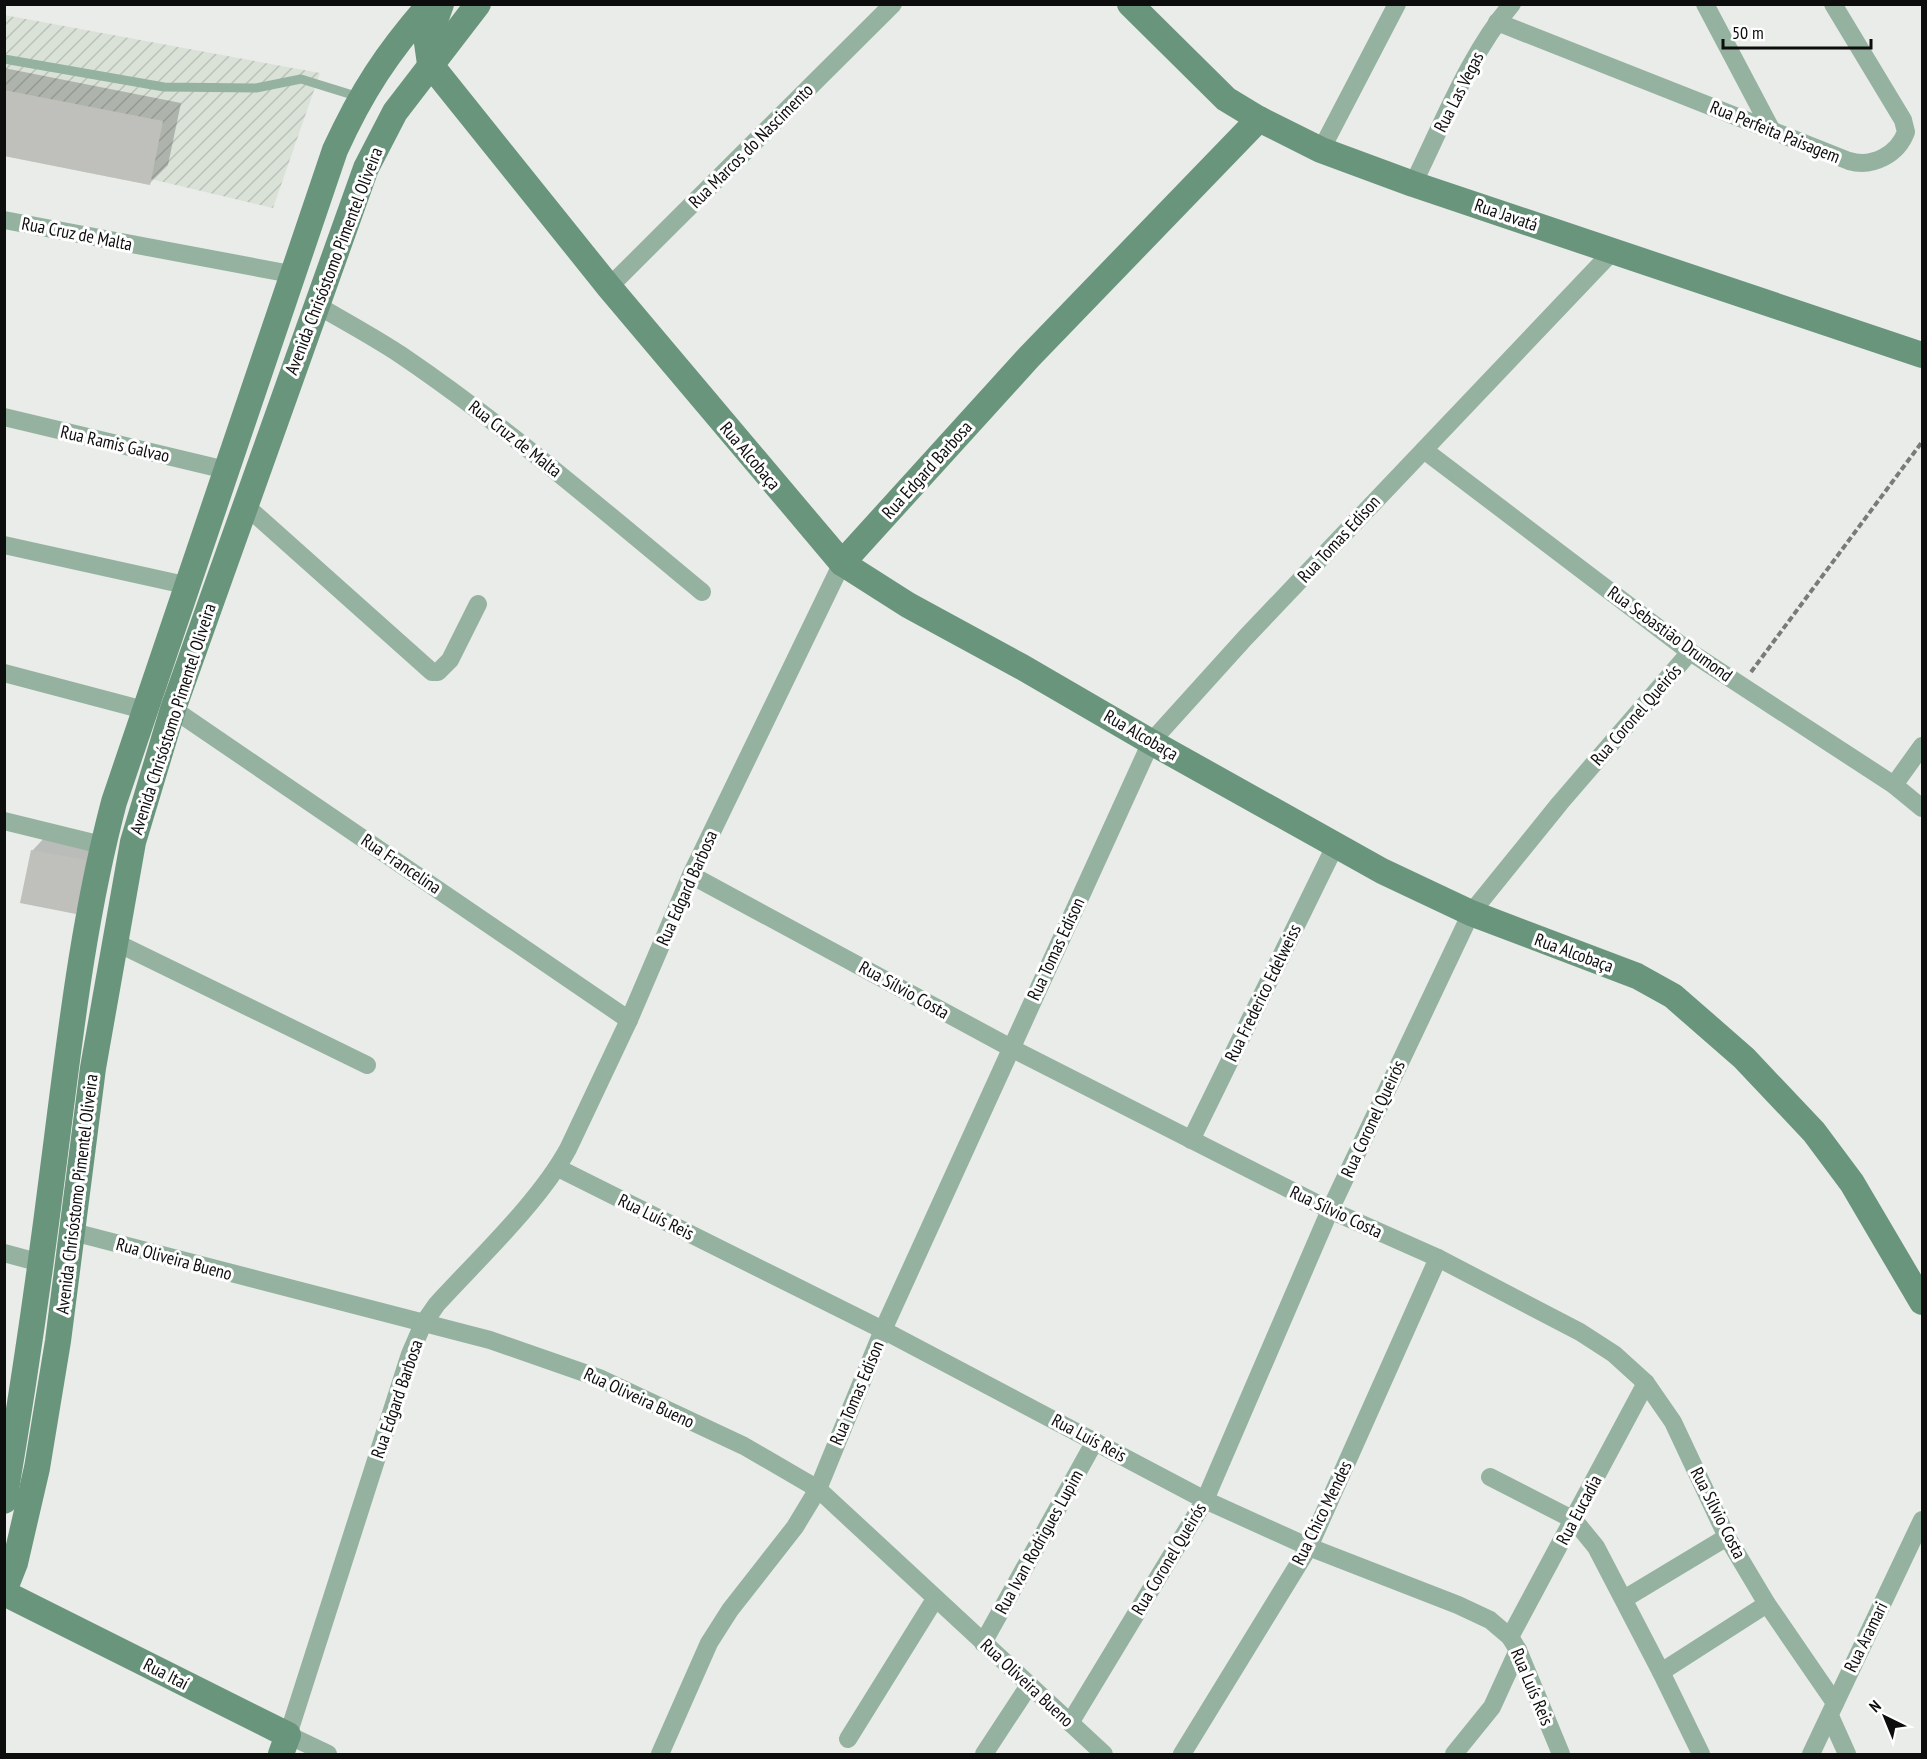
<svg xmlns="http://www.w3.org/2000/svg" width="1927" height="1759" font-family="'PT Sans Narrow',sans-serif">
  <style>
    .industrial { fill: url(#industrial-furrows) }
    .shadow { fill: #0003 }
    .building { fill: #bfc0bc }
    .lines { fill: none; stroke-linecap: round; stroke-linejoin: round }
    .path { stroke: #797b78; stroke-width: 4; stroke-dasharray: 6 3; stroke-linecap: butt }
    .lane { stroke: #95b2a1; stroke-width: 9 }
    .street { stroke: #95b2a1; stroke-width: 18 }
    .secondary { stroke: #6a957d; stroke-width: 26 }
    .labels { text-anchor: middle; stroke-width: 6; stroke-linejoin: round; paint-order: stroke }
    .street-label { font-size: 18px; fill: #0c0d0c; stroke: #fff }
  </style>
  <defs>
    <pattern id="industrial-furrows" width="10" height="10" patternUnits="userSpaceOnUse" patternTransform="scale(1.5)"><rect width="10" height="10" fill="#dae2d8"/><path d="M-1 1l2-2M0 10L10 0M9 11l2-2" fill="none" stroke="#bac1b8"/></pattern>
  </defs>
  <rect width="100%" height="100%" fill="#e9ece8"/>
  <polygon class="industrial" points="4,15 320,73 273,208 151,179 150,185 5,156"/>
  <g class="shadow">
    <polygon points="4,68 181,103 168,165 149,184 4,155"/>
    <polygon points="46,836 100,847 90,898 75,912 32,851"/>
  </g>
  <g class="building">
    <polygon points="4,90 163,121 150,185 4,156"/>
    <polygon points="31,850 86,860 76,914 20,903"/>
  </g>
  <g class="lines">
    <polyline class="path" points="1751,672 1922,442"/>
    <polyline class="lane" points="4,59 164,87 256,88 301,79 359,97"/>
    <g class="street">
      <polyline points="1705,4 1771,129"/>
      <path d="M1497 22 1849 161C1873 168 1898 154 1906 132L1903 120 1833 4"/>
      <polyline points="1321,150 1397,4"/>
      <path d="M1413 184C1442 126 1469 54 1512 4"/>
      <polyline points="4,220 291,274"/>
      <polyline points="609,287 893,4"/>
      <path d="M315 304C344 321 374 337 401 355 507 427 604 511 702 592"/>
      <polyline points="4,417 226,470"/>
      <polyline points="1424,450 1690,652 1894,785 1922,808"/>
      <polyline points="246,506 432,672 438,672 450,660 478,604"/>
      <polyline points="4,545 185,585"/>
      <polyline points="4,673 144,710"/>
      <polyline points="173,709 629,1020"/>
      <polyline points="1894,785 1922,746"/>
      <polyline points="4,821 102,845"/>
      <polyline points="691,875 1011,1048 1330,1210 1438,1258 1580,1332 1614,1354 1646,1383 1673,1422 1727,1537 1767,1604 1835,1703"/>
      <polyline points="113,941 367,1065"/>
      <polyline points="1191,1140 1335,846"/>
      <polyline points="558,1168 883,1330 1205,1500 1309,1547 1458,1605 1490,1620 1510,1637 1518,1650 1561,1754"/>
      <polyline points="73,1232 490,1340 599,1378 744,1446 818,1489 1104,1754"/>
      <polyline points="4,1253 41,1263"/>
      <polyline points="1490,1477 1574,1520 1596,1547 1661,1672 1701,1754"/>
      <polyline points="1624,1599 1727,1537"/>
      <polyline points="1510,1637 1646,1383"/>
      <polyline points="983,1643 1095,1441"/>
      <polyline points="1661,1672 1767,1604"/>
      <polyline points="1830,1716 1847,1754"/>
      <polyline points="1070,1723 1205,1500 1330,1210 1471,913 1560,803 1690,652"/>
      <polyline points="848,1739 935,1599"/>
      <path d="M328 1754 288 1735 410 1354 423 1324 437 1304C479 1258 539 1202 568 1149L629 1020 691 875 842 563"/>
      <polyline points="660,1754 709,1643 730,1610 795,1527 818,1489 883,1330 1151,742 1245,638 1612,252"/>
      <polyline points="984,1754 1028,1687"/>
      <polyline points="1182,1754 1309,1547 1438,1258"/>
      <polyline points="1454,1754 1492,1707 1518,1650"/>
      <polyline points="1811,1754 1922,1520"/>
    </g>
    <g class="secondary">
      <polyline points="441,4 427,43 430,64 609,287 842,563 908,605 1022,667 1151,742 1382,871 1471,913 1637,976 1673,996 1744,1058 1814,1132 1852,1183 1922,1302"/>
      <polyline points="1130,4 1226,99 1259,119 1321,150 1413,184 1922,355"/>
      <polyline points="842,563 1029,357 1259,119"/>
      <path d="M4 1501C23 1390 39 1280 53 1169 69 1046 82 923 114 802L335 150C362 91 387 53 430 4"/>
      <polyline points="4,1591 15,1563 37,1468 58,1341 93,1068 133,842 173,709 366,168 395,112 478,4"/>
      <polyline points="4,1593 288,1735 281,1754"/>
    </g>
  </g>
  <g class="labels">
    <g class="street-label">
      <text transform="translate(1459 92) rotate(-63)" y="6">Rua Las Vegas</text>
      <text transform="translate(1775 132) rotate(22)" y="6">Rua Perfeita Paisagem</text>
      <text transform="translate(751 146) rotate(-45)" y="6">Rua Marcos do Nascimento</text>
      <text transform="translate(1506 215) rotate(19)" y="6">Rua Javatá</text>
      <text transform="translate(77 234) rotate(11)" y="6">Rua Cruz de Malta</text>
      <text transform="translate(334 261) rotate(-69)" y="6">Avenida Chrisóstomo Pimentel Oliveira</text>
      <text transform="translate(515 439) rotate(38)" y="6">Rua Cruz de Malta</text>
      <text transform="translate(115 444) rotate(13)" y="6">Rua Ramis Galvao</text>
      <text transform="translate(750 456) rotate(50)" y="6">Rua Alcobaça</text>
      <text transform="translate(927 470) rotate(-48)" y="6">Rua Edgard Barbosa</text>
      <text transform="translate(1339 539) rotate(-47)" y="6">Rua Tomas Edison</text>
      <text transform="translate(1670 634) rotate(36)" y="6">Rua Sebastião Drumond</text>
      <text transform="translate(1636 715) rotate(-49)" y="6">Rua Coronel Queirós</text>
      <text transform="translate(173 719) rotate(-72)" y="6">Avenida Chrisóstomo Pimentel Oliveira</text>
      <text transform="translate(1141 735) rotate(30)" y="6">Rua Alcobaça</text>
      <text transform="translate(401 864) rotate(34)" y="6">Rua Francelina</text>
      <text transform="translate(687 888) rotate(-66)" y="6">Rua Edgard Barbosa</text>
      <text transform="translate(1056 949) rotate(-65)" y="6">Rua Tomas Edison</text>
      <text transform="translate(1574 953) rotate(20)" y="6">Rua Alcobaça</text>
      <text transform="translate(904 990) rotate(29)" y="6">Rua Sílvio Costa</text>
      <text transform="translate(1263 993) rotate(-64)" y="6">Rua Frederico Edelweiss</text>
      <text transform="translate(1373 1119) rotate(-65)" y="6">Rua Coronel Queirós</text>
      <text transform="translate(77 1194) rotate(-83)" y="6">Avenida Chrisóstomo Pimentel Oliveira</text>
      <text transform="translate(1336 1212) rotate(25)" y="6">Rua Sílvio Costa</text>
      <text transform="translate(656 1217) rotate(26)" y="6">Rua Luís Reis</text>
      <text transform="translate(174 1259) rotate(15)" y="6">Rua Oliveira Bueno</text>
      <text transform="translate(857 1393) rotate(-67)" y="6">Rua Tomas Edison</text>
      <text transform="translate(639 1398) rotate(25)" y="6">Rua Oliveira Bueno</text>
      <text transform="translate(397 1399) rotate(-71)" y="6">Rua Edgard Barbosa</text>
      <text transform="translate(1089 1438) rotate(28)" y="6">Rua Luís Reis</text>
      <text transform="translate(1579 1510) rotate(-62)" y="6">Rua Eucadia</text>
      <text transform="translate(1322 1513) rotate(-64)" y="6">Rua Chico Mendes</text>
      <text transform="translate(1718 1513) rotate(63)" y="6">Rua Sílvio Costa</text>
      <text transform="translate(1039 1542) rotate(-61)" y="6">Rua Ivan Rodrigues Lupim</text>
      <text transform="translate(1169 1559) rotate(-59)" y="6">Rua Coronel Queirós</text>
      <text transform="translate(1866 1637) rotate(-64)" y="6">Rua Aramari</text>
      <text transform="translate(166 1674) rotate(27)" y="6">Rua Itaí</text>
      <text transform="translate(1027 1683) rotate(43)" y="6">Rua Oliveira Bueno</text>
      <text transform="translate(1532 1687) rotate(67)" y="6">Rua Luís Reis</text>
    </g>
  </g>
  <rect width="1927" height="1759" fill="none" stroke="#0c0d0c" stroke-width="12"/>
  <g transform="translate(1885 1717) rotate(317)" stroke="#ffffff" stroke-width="4.5" paint-order="stroke">
  <path d="M0-4.5L10 22L0 15L-10 22Z" fill="#0c0d0c"/>
  <text y="-9" font-size="16" font-weight="bold" text-anchor="middle" fill="#0c0d0c">N</text>
  </g>
  <path d="M1723 39v9h148v-9" fill="none" stroke="#0c0d0c" stroke-width="3"/>
  <text x="1732" y="39" font-size="18" fill="#0c0d0c" stroke="#ffffff" stroke-width="4.5" paint-order="stroke">50 m</text>
</svg>
